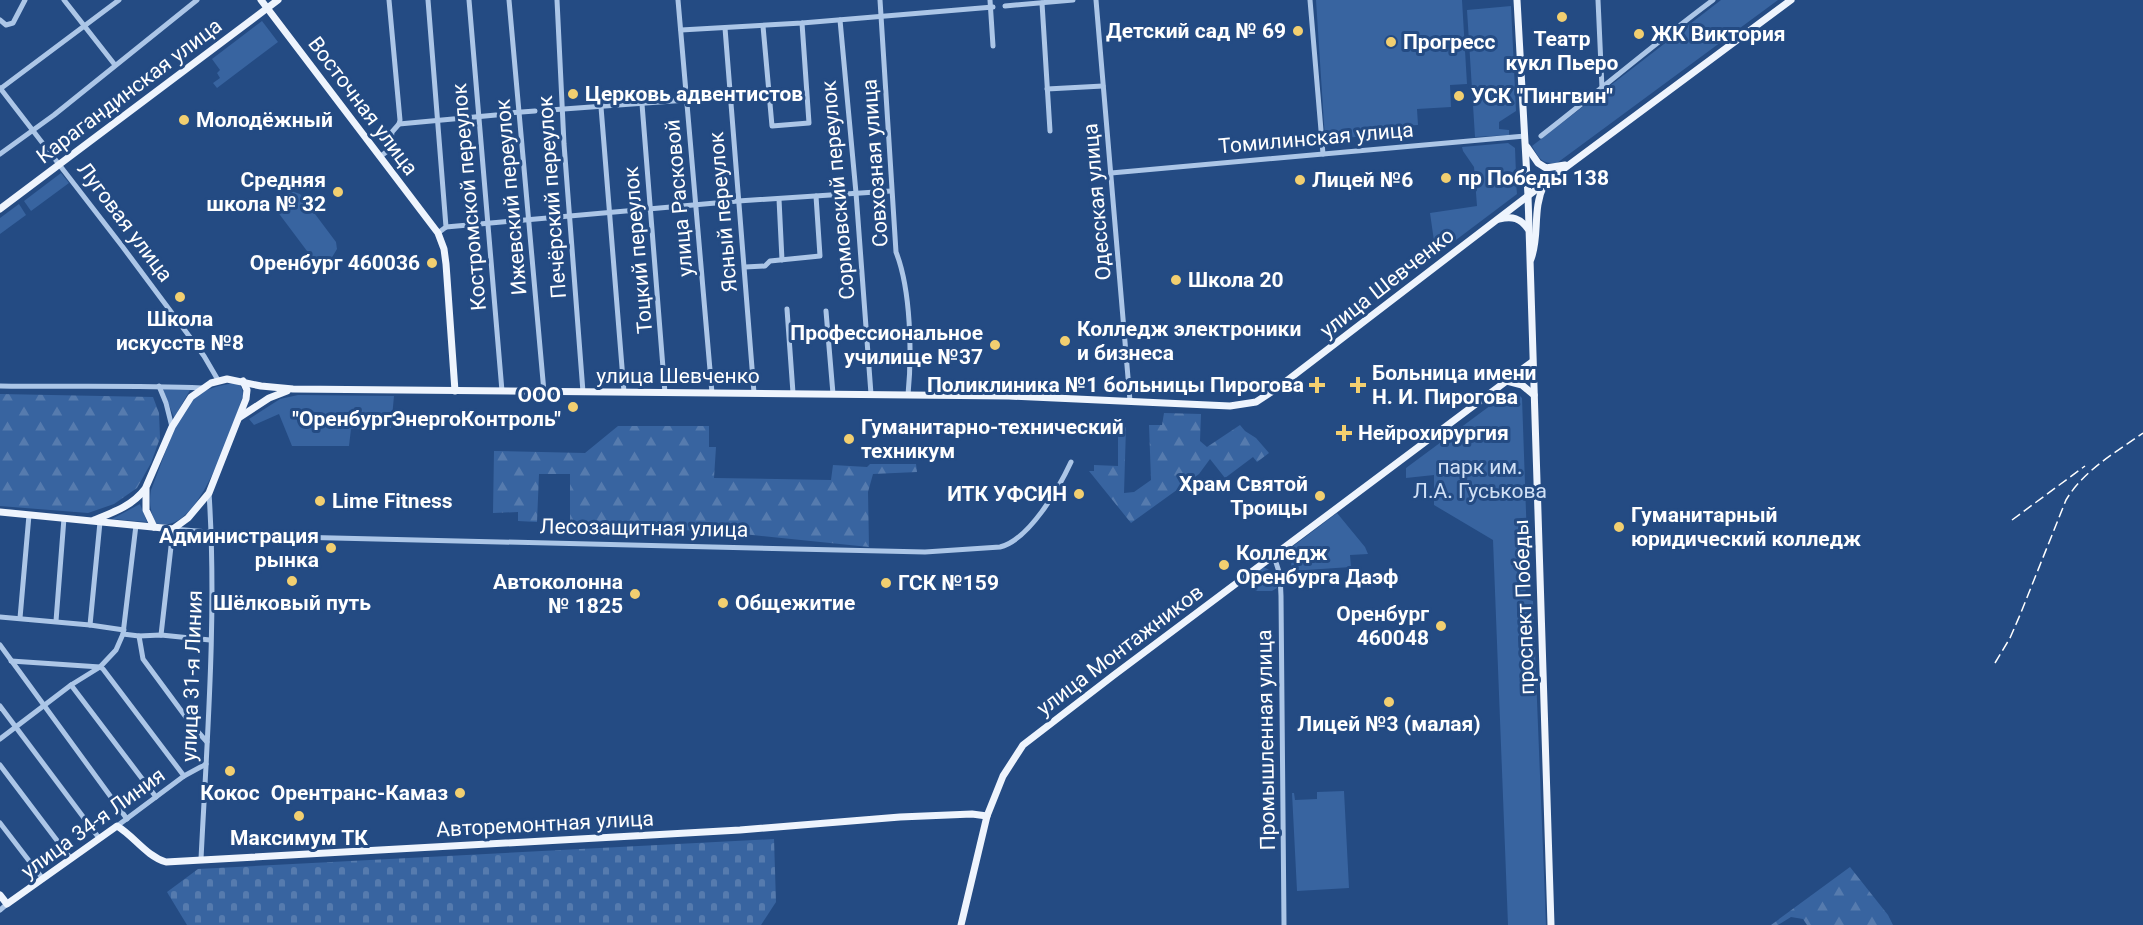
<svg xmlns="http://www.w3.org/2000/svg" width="2143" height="925" font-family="Roboto,sans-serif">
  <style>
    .green { fill: #3864a0 }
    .forest { fill: url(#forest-firs) }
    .cemetery { fill: url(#cemetery-stones) }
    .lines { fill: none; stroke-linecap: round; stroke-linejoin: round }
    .minor { stroke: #acc6e7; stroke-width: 5 }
    .major { stroke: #eef4fd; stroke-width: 7 }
    .rail { stroke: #fff; stroke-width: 1.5; stroke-dasharray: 10 4.5; stroke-linecap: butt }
    .poi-dot { fill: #f2cf70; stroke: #244b83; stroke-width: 2 }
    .labels { text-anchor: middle; stroke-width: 6; stroke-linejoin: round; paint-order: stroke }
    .poi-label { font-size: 21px; font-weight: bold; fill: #fff; stroke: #244b83; text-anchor: start }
    .street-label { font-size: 21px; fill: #fff; stroke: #244b83 }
    .park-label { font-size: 21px; fill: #d0e0f6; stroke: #244b83 }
  </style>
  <defs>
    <pattern id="forest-firs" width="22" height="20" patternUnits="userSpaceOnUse" patternTransform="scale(1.5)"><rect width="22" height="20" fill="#3864a0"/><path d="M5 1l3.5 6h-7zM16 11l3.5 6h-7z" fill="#567bae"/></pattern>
    <pattern id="cemetery-stones" width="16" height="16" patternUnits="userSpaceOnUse" patternTransform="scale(1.5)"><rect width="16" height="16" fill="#3864a0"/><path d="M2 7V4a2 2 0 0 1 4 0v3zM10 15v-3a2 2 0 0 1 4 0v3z" fill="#567bae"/></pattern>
  </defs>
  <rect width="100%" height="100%" fill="#244b83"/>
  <g class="green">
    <polygon points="1316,0 1462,0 1467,84 1450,85 1451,107 1417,109 1418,125 1400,126 1401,134 1325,139"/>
    <path d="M1721 0H1778L1557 163C1541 164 1540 159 1532 146Z"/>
    <polygon points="1511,6 1516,111 1499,122 1499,129 1509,130 1509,135 1475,137 1467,10"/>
    <polygon points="262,21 278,42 217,88 213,83 220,78 217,73 220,70 212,59"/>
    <polygon points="1508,143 1515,148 1516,174 1513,179 1516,183 1517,194 1436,255 1430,213 1477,206 1474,167 1463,151 1462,147"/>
    <polygon points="61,173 69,183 31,211 24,201"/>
    <path d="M291 191 300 194 336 242 337 249 331 259 320 263 313 259 277 211C277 200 281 196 291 191Z"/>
    <polygon points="19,204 26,215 0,234 0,218"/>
    <path d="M235 383C242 385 243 390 243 396 232 425 199 539 156 523 150 512 149 502 151 490 161 466 175 419 192 400 202 389 221 385 235 383Z"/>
    <polygon points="163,389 190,390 174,418"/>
    <polygon points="1510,391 1515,391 1522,398 1528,568 1525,575 1526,599 1533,601 1546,925 1508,925 1493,540 1434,505 1434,475 1406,478 1406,468"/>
    <polygon points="298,395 394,396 391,428 351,429 349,446 292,446 279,414 254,425 249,419 280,399"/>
    <polygon points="140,504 147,522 112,519"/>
    <polygon points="1337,513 1365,547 1368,554 1350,555 1351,567 1291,571 1292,547"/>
    <path d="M1263 567C1274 571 1276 577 1277 588L1272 591H1251L1246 580Z"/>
    <polygon points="1344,791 1349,888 1297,891 1292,793 1294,793 1295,800 1317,799 1317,792"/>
  </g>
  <g class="forest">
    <polygon points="0,394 153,397 159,413 160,438 151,463 137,488 114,504 88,513 0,506"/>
    <polygon points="1164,413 1201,414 1200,441 1207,447 1240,425 1245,431 1256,438 1269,453 1257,462 1253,457 1225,478 1210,459 1199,474 1131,523 1089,471 1094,471 1094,465 1118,466 1118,428 1126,427 1124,493 1134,492 1151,480 1149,425 1162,425"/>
    <polygon points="618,426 709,426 709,447 716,447 714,478 831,480 833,465 867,467 870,464 916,464 917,472 873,474 868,492 869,547 724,532 570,525 570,474 539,474 537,522 518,521 518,512 493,513 494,451 585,453"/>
    <polygon points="1850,867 1888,915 1893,925 1807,925 1803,919 1791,917 1778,925 1771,925"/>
  </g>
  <polygon class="cemetery" points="774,839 776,902 761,925 187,925 167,892 198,869"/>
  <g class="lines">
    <g class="minor">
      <polyline points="64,0 115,65"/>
      <polyline points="428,0 446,227 438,233"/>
      <polyline points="469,0 502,391"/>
      <polyline points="509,0 544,392"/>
      <polyline points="557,0 564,144 583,392"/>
      <polyline points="678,0 712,393"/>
      <path d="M880 0 896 252C911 290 912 354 908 395"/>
      <polyline points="990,0 993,46"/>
      <polyline points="1096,0 1130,401"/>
      <polyline points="1310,0 1323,154"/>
      <polyline points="1598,0 1602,88"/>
      <polyline points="1042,3 1050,131"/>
      <polyline points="1005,6 1073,0"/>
      <polyline points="0,20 6,25 13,23 25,0"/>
      <polyline points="840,20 856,193 871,394"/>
      <polyline points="763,26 772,126 809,123 802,23"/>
      <polyline points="725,28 754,393"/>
      <polyline points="681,30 802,23 993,7"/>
      <polyline points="0,88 122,246 204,356 218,380"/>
      <polyline points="0,89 119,0"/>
      <polyline points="1047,89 1103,86"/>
      <polyline points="642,104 665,393"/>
      <polyline points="601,107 624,392"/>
      <polyline points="550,110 687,100"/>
      <polyline points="508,113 535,111"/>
      <polyline points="399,124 496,115"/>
      <path d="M1541 136C1599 91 1654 44 1713 0"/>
      <polyline points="0,154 54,115 197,0"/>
      <polyline points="381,156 390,149 392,132 399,124 400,120 389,0"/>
      <polyline points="1111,173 1525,136"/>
      <polyline points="779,199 782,260"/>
      <polyline points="446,227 738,201 891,191"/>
      <polyline points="745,267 765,266 770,261 820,256 816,196"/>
      <polyline points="787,309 793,393"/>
      <polyline points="826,311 833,394"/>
      <path d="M0 386C67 387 135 385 202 388"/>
      <polyline points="159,386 166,403 172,427"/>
      <polyline points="1274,556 1280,575 1281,596 1284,925"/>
      <polyline points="0,617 90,625 124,630"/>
      <polyline points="20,618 29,515"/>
      <polyline points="56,621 64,518"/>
      <polyline points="90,625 100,522"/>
      <polyline points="123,634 139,636 161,635 210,640"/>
      <path d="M161 635 173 529 232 534 293 537 925 552 1000 547C1029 540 1059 488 1071 462"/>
      <polyline points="139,636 143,659 191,724 207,742"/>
      <polyline points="0,645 127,819"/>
      <polyline points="11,661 100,667 103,669 184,776"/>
      <polyline points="71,685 156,797"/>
      <polyline points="0,706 99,838"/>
      <polyline points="0,739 71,685 100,667 116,650 123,634 136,525"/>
      <polyline points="0,765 71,859"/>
      <polyline points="0,823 43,879"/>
      <polyline points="117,826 184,776 206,764"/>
      <path d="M201 859C207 739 217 614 209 493"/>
      <polyline points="0,910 7,904"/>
    </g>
    <g class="major">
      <polyline points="261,0 438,233 444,249 446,264 455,391"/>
      <polyline points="1517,0 1528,196 1551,925"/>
      <polyline points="1527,147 1538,163 1546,168 1565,165"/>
      <polyline points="0,209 278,0"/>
      <path d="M1499 219C1513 216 1520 218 1528 229"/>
      <path d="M1531 259C1540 235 1532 209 1544 185"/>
      <polyline points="1507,381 1522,385 1534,395"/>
      <polyline points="240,417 269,398 287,391"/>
      <polyline points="0,512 173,529 188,518 209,493 246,399 247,390 243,381"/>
      <path d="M94 520C114 512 132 506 145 489"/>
      <polyline points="154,527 146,510 146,487 172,427 191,397 211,383 227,379 261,386 293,389 1009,396 1230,406 1256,402 1276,389 1546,182 1791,0"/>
      <path d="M0 895 7 904 117 826C134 836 146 856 166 862L740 830 900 817 972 814 987 816"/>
      <polyline points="961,925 987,816 1003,776 1023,745 1114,675 1532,362"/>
    </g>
    <g class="rail">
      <polyline points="2012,520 2085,466"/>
      <path d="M1995 663 2010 638 2020 615 2066 500C2084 470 2115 453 2143 433"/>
    </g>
  </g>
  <g class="poi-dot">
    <circle cx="1562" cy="17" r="6"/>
    <circle cx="1298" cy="31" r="6"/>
    <circle cx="1639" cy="34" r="6"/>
    <circle cx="1391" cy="42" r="6"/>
    <circle cx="573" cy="94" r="6"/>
    <circle cx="1459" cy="96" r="6"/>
    <circle cx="184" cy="120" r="6"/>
    <circle cx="1446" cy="178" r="6"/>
    <circle cx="1300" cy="180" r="6"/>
    <circle cx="338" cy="192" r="6"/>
    <circle cx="432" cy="263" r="6"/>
    <circle cx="1176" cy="280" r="6"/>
    <circle cx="180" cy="297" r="6"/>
    <circle cx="1065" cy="341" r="6"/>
    <circle cx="995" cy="345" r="6"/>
    <path d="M1314 376h6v6h6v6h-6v6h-6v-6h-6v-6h6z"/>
    <path d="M1355 376h6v6h6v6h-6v6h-6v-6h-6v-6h6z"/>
    <circle cx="573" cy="407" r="6"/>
    <path d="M1341 424h6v6h6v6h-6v6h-6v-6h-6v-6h6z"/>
    <circle cx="849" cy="439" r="6"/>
    <circle cx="1079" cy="494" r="6"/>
    <circle cx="1320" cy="496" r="6"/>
    <circle cx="320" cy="501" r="6"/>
    <circle cx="1619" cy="527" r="6"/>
    <circle cx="331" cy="548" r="6"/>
    <circle cx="1224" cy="565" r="6"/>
    <circle cx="292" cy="581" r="6"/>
    <circle cx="886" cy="583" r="6"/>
    <circle cx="635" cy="594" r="6"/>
    <circle cx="723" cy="603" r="6"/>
    <circle cx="1441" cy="626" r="6"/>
    <circle cx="1389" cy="702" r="6"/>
    <circle cx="230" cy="771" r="6"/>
    <circle cx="460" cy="793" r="6"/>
    <circle cx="299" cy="816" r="6"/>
  </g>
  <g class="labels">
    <g class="poi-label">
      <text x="1286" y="38" text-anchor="end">Детский сад № 69</text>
      <text x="1651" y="41">ЖК Виктория</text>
      <text x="1562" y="46" text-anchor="middle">Театр<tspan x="1562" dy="24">кукл Пьеро</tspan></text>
      <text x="1403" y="49">Прогресс</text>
      <text x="585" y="101">Церковь адвентистов</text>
      <text x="1471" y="103">УСК "Пингвин"</text>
      <text x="196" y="127">Молодёжный</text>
      <text x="1458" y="185">пр Победы 138</text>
      <text x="326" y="187" text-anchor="end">Средняя<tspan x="326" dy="24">школа № 32</tspan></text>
      <text x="1312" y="187">Лицей №6</text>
      <text x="420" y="270" text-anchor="end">Оренбург 460036</text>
      <text x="1188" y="287">Школа 20</text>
      <text x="180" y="326" text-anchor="middle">Школа<tspan x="180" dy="24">искусств №8</tspan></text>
      <text x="1077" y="336">Колледж электроники<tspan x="1077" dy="24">и бизнеса</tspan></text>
      <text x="983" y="340" text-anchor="end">Профессиональное<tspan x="983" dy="24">училище №37</tspan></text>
      <text x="1372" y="380">Больница имени<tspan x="1372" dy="24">Н. И. Пирогова</tspan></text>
      <text x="1304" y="392" text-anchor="end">Поликлиника №1 больницы Пирогова</text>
      <text x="561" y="402" text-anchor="end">ООО<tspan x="561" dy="24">"ОренбургЭнергоКонтроль"</tspan></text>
      <text x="861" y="434">Гуманитарно-технический<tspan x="861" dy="24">техникум</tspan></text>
      <text x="1358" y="440">Нейрохирургия</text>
      <text x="1308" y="491" text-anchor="end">Храм Святой<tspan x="1308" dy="24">Троицы</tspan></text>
      <text x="1067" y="501" text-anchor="end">ИТК УФСИН</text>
      <text x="332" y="508">Lime Fitness</text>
      <text x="1631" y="522">Гуманитарный<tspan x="1631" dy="24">юридический колледж</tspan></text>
      <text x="319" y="543" text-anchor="end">Администрация<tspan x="319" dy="24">рынка</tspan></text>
      <text x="1236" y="560">Колледж<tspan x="1236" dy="24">Оренбурга Даэф</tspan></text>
      <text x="623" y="589" text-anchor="end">Автоколонна<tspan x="623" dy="24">№ 1825</tspan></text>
      <text x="898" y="590">ГСК №159</text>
      <text x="292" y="610" text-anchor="middle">Шёлковый путь</text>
      <text x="735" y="610">Общежитие</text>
      <text x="1429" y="621" text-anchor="end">Оренбург<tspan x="1429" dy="24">460048</tspan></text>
      <text x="1389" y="731" text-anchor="middle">Лицей №3 (малая)</text>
      <text x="230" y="800" text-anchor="middle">Кокос</text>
      <text x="448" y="800" text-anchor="end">Орентранс-Камаз</text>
      <text x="299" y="845" text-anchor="middle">Максимум ТК</text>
    </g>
    <g class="street-label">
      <text transform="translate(129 91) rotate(-37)" y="7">Карагандинская улица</text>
      <text transform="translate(363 106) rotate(53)" y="7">Восточная улица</text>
      <text transform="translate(1316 138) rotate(-5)" y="7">Томилинская улица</text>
      <text transform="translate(875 163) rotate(-94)" y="7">Совхозная улица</text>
      <text transform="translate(838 190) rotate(-95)" y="7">Сормовский переулок</text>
      <text transform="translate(469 197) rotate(-95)" y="7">Костромской переулок</text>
      <text transform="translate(511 197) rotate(-95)" y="7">Ижевский переулок</text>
      <text transform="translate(552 197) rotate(-94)" y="7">Печёрский переулок</text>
      <text transform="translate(679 198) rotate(-95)" y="7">улица Расковой</text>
      <text transform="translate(1097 202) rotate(-95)" y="7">Одесская улица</text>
      <text transform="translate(723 212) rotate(-95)" y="7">Ясный переулок</text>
      <text transform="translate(125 222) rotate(53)" y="7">Луговая улица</text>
      <text transform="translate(638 250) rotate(-95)" y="7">Тоцкий переулок</text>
      <text transform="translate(1387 283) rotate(-38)" y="7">улица Шевченко</text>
      <text x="678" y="383">улица Шевченко</text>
      <text transform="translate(644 528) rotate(1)" y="7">Лесозащитная улица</text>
      <text transform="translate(1524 607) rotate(-92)" y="7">проспект Победы</text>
      <text transform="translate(1120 650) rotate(-37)" y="7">улица Монтажников</text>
      <text transform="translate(192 676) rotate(-88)" y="7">улица 31-я Линия</text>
      <text transform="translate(1266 740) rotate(-91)" y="7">Промышленная улица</text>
      <text transform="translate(93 823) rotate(-36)" y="7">улица 34-я Линия</text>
      <text transform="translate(545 824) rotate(-3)" y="7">Авторемонтная улица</text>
    </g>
    <g class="park-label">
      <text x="1480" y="474">парк им.<tspan x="1480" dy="24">Л.А. Гуськова</tspan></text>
    </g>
  </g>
</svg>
